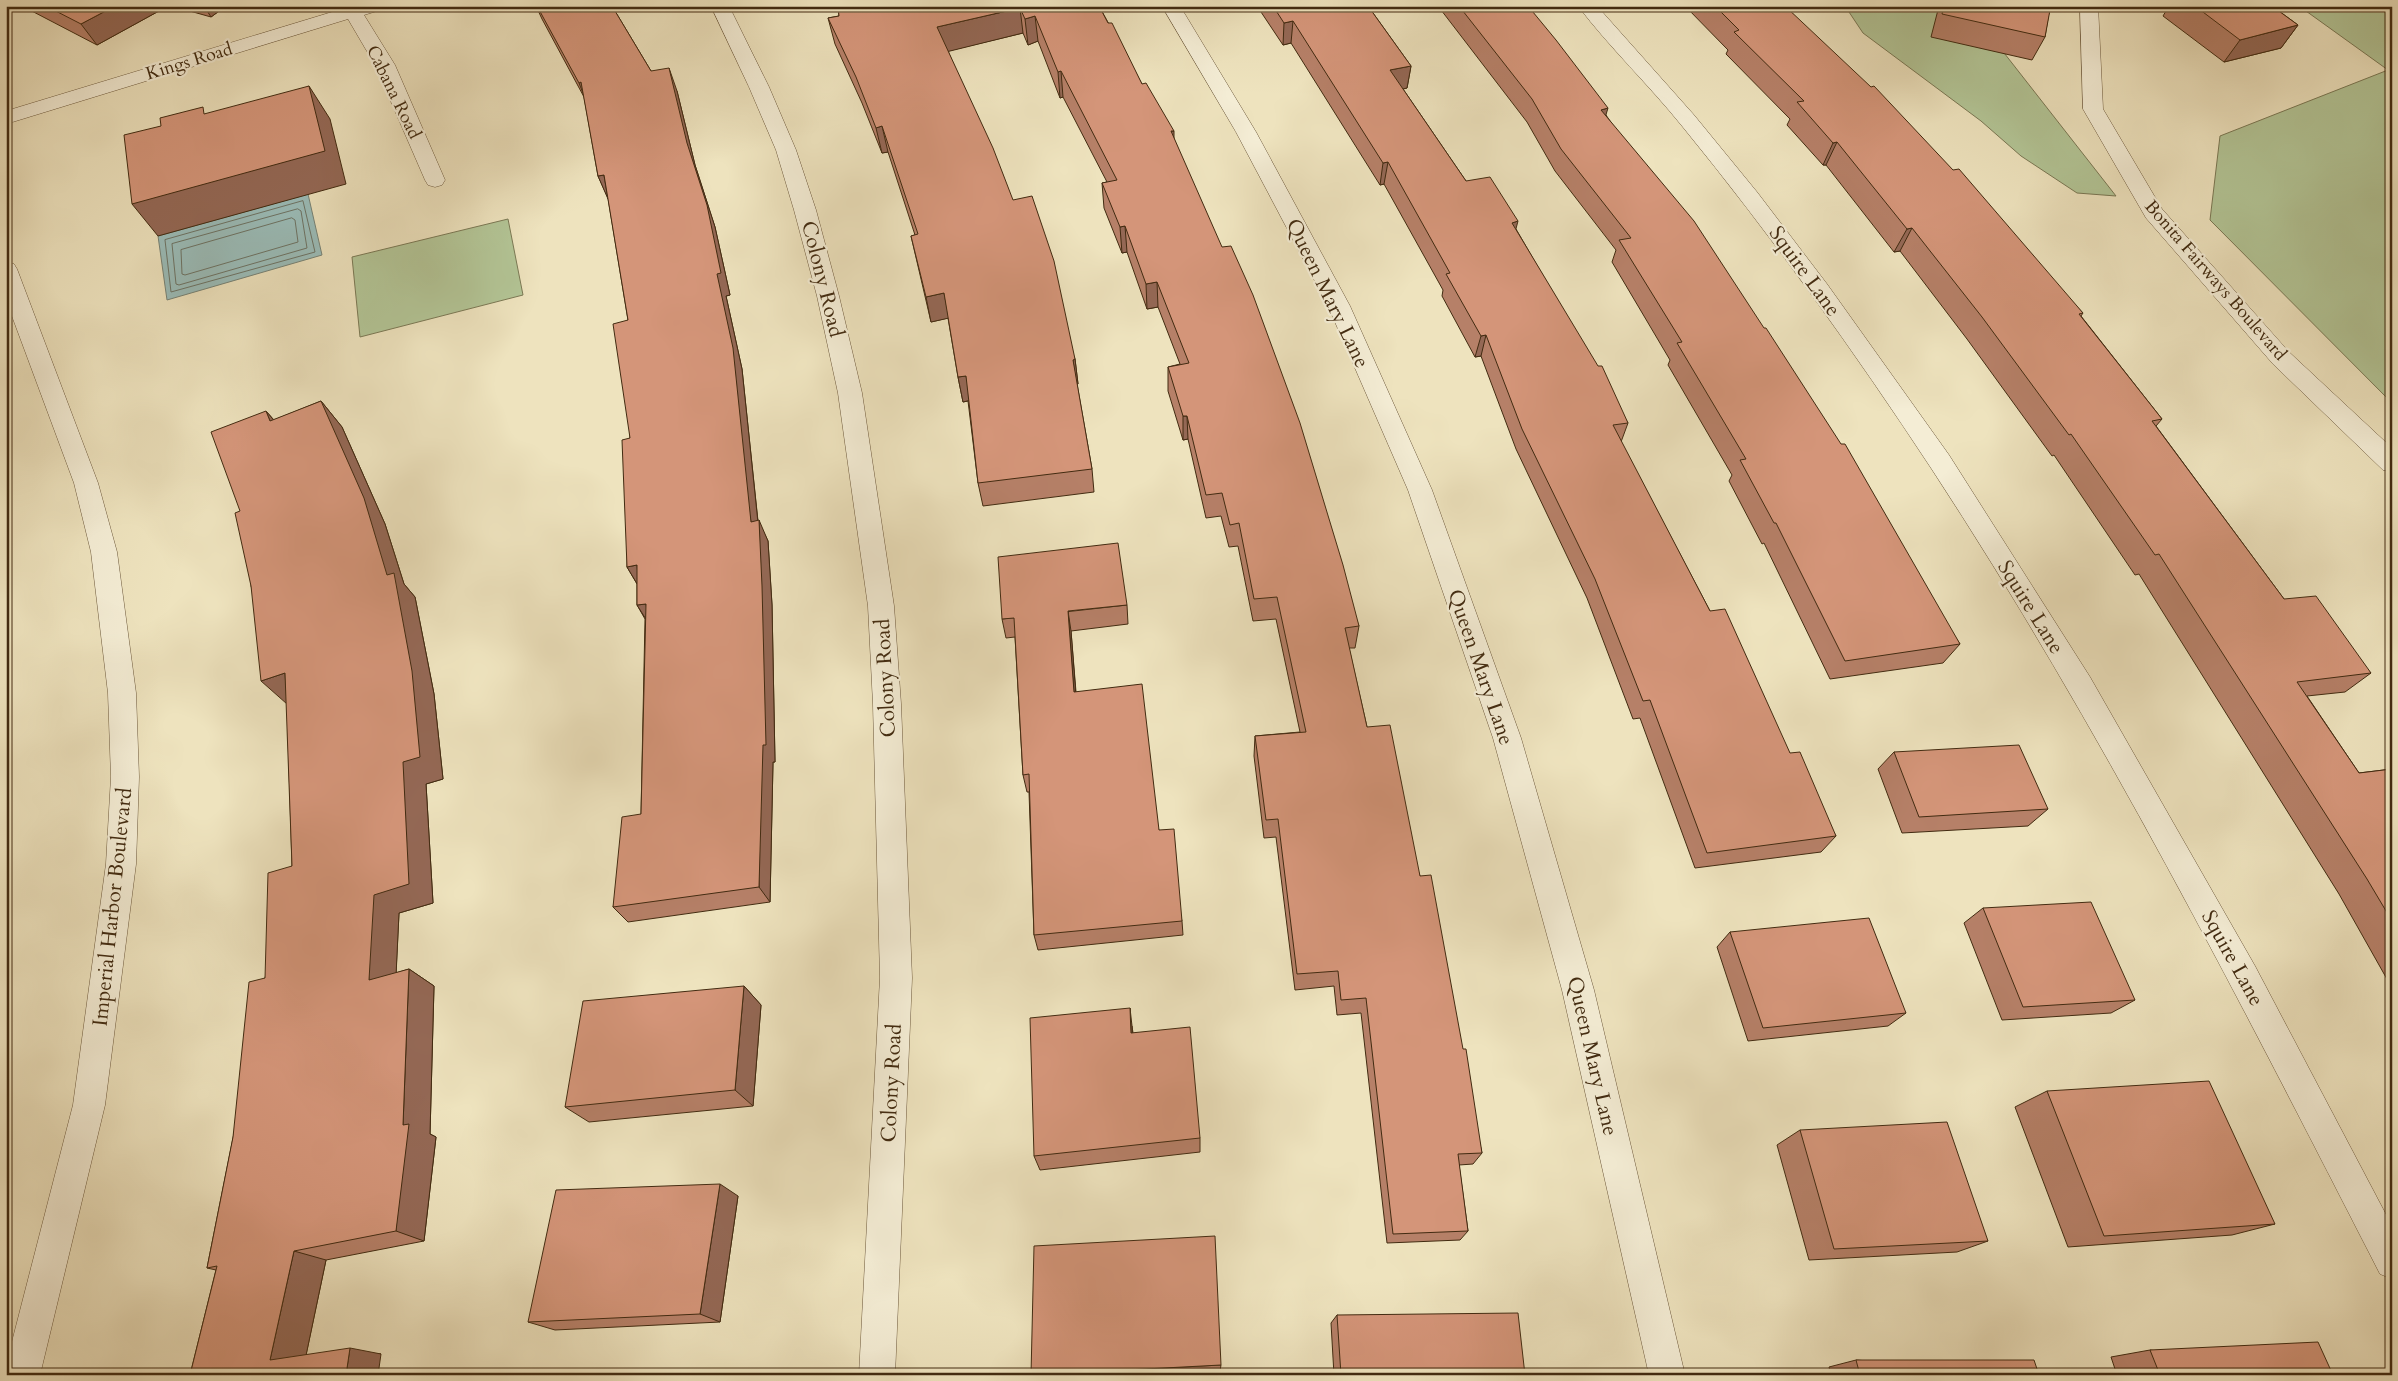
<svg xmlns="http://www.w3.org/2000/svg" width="2398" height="1381" font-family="Cardo,serif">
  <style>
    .green { fill: #b3c596; stroke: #7a7854 }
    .water { fill: #9bbdb9; stroke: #778376 }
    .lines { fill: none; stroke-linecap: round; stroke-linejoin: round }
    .shore { stroke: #6e7465; stroke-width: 1 }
    .minor-casing { stroke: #6d593c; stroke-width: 1 }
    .minor { fill: #f4edd5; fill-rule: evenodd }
    .wall { fill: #b68068; stroke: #422b11 }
    .shaded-wall { fill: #946855; stroke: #422b11 }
    .building { fill: #d49579; stroke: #422b11 }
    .labels { text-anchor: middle; stroke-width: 4.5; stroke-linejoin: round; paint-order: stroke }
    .far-street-label { font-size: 18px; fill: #422b11; stroke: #f4edd5 }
    .street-label { font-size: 21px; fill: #422b11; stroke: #f4edd5 }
  </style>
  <rect width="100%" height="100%" fill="#eee3be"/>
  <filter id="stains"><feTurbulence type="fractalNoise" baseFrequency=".004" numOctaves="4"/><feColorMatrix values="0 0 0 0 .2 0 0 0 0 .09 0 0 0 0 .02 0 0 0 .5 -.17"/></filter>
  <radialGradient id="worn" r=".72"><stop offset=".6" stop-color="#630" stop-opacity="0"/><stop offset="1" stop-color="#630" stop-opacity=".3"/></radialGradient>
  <g class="green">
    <polygon points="1845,6 1952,6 2001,49 2116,196 2077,193 2021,156 1981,121 1863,33"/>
    <polygon points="2299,6 2392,6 2392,403 2210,220 2220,136 2388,70"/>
    <polygon points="508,219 523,295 360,337 352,257"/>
  </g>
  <polygon class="water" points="308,194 322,255 167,300 158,236"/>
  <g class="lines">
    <g class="shore">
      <polygon points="303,201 315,252 171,292 165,240"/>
      <polygon points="298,209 301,211 307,248 179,285 176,284 172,244"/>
      <polygon points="292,218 295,220 298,242 185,275 182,274 181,250"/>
    </g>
    <g class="minor-casing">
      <g id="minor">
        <polygon points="340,6 382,6 380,10 364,15 395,65 445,180 442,185 435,187 428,185 425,180 375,65 348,19 6,124 6,111 342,9"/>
        <polygon points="711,6 729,6 769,87 796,150 816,210 839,296 862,393 894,606 901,704 912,978 895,1375 859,1375 880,978 873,704 868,606 838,393 817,296 794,210 776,150 749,87"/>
        <polygon points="1162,6 1180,6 1256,132 1350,306 1432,490 1521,738 1594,990 1685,1375 1649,1375 1562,990 1493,738 1408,490 1328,306 1236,132"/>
        <path d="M1578 6H1597L1694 115 1757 192 1827 284 1949 455 2090 677 2255 966 2392 1226V1279L2380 1274C2240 1001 2100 726 1931 468 1854 351 1771 235 1682 126 1649 85 1610 48 1578 6Z"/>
        <polygon points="2080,6 2098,6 2103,109 2162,209 2289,352 2392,448 2392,472 2383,470 2273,364 2146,218 2083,109"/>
        <polygon points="6,262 14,264 17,269 98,483 117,552 136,693 139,777 136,864 105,1105 40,1375 6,1375 6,1365 73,1105 106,864 111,777 108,693 91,552 74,483 6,300"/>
      </g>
    </g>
    <use href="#minor" class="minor"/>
  </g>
  <g class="wall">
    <polygon points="24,6 168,6 97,45 26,8"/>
    <polygon points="172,6 226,6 211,17"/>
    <polygon points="536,6 612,6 651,71 677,91 695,165 715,227 730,295 726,296 742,369 758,521 768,541 772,605 775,762 773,762 770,902 628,922 613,907 641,814 645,619 637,605 637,584 627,567 630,438 628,320 608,198 598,176 584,97 542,19"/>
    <polygon points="838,6 1099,6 1142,84 1174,139 1359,626 1355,648 1349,648 1367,727 1420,876 1482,1153 1473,1164 1459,1165 1468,1231 1460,1240 1387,1243 1361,1013 1337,1015 1334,986 1295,990 1276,837 1264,838 1254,756 1255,736 1300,732 1276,619 1253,621 1238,546 1229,547 1221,516 1206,518 1188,439 1183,440 1168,391 1168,367 1180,364 1158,307 1147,309 1127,252 1122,253 1104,208 1102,183 1107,182 1063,97 1060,98 1038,41 1028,45 1023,33 948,51 1075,359 1078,384 1077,384 1092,469 1094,492 983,506 978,483 968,401 963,402 958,377 948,318 931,322 911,236 915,235 888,152 882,153 862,103 835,44 828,18 839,16"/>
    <polygon points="1257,6 1368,6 1411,66 1407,88 1403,89 1466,181 1516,229 1628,423 1621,442 1710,611 1836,836 1821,852 1695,868 1640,718 1633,719 1587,598 1516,449 1481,356 1475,357 1442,296 1443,290 1384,184 1380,185 1291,43 1283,45"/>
    <polygon points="1438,6 1528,6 1606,115 1960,644 1943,663 1830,679 1764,543 1762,544 1729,481 1732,475 1668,365 1670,360 1612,262 1616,250 1555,171 1527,122"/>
    <polygon points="1685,6 1785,6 2083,313 2081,316 2162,419 2156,426 2284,599 2371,673 2345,692 2307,696 2359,773 2392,769 2392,988 2339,894 2139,574 2135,575 2054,455 2052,456 1967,339 1900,251 1894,252 1826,165 1823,165 1787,125 1790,119 1726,54 1728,50"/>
    <polygon points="1939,6 2050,6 2045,37 2032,60 1931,37"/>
    <polygon points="2169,6 2272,6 2298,25 2281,48 2224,62 2163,16"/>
    <polygon points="321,401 342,427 385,524 404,584 415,597 434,694 443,779 426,784 433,903 399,913 396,973 409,969 434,986 430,1134 436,1137 424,1241 326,1260 306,1355 381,1354 190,1375 216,1270 207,1268 265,978 292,866 287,703 251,586 266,411 274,420"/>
    <polygon points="1127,605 1128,624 1071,631 1076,692 1159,830 1182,921 1183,935 1038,950 1034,935 1029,792 1027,792 1023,775 1015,637 1006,638 1002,619"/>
    <polygon points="1894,752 2048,809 2028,826 1902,833 1878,769"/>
    <polygon points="1983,908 2135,1000 2111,1013 2002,1020 1964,923"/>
    <polygon points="1730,932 1906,1013 1888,1026 1748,1041 1717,947"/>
    <polygon points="744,986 761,1005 753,1106 589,1122 565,1107"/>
    <polygon points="1132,1026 1133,1033 1200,1138 1200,1152 1040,1170 1034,1156"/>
    <polygon points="2047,1091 2275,1224 2232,1235 2068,1247 2015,1107"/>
    <polygon points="1800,1130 1988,1241 1957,1252 1809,1260 1777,1145"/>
    <polygon points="738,1196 720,1322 555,1330 528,1322"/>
    <polygon points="1337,1315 1525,1375 1334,1375 1331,1323"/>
    <polygon points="2150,1350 2333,1375 2117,1375 2111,1357"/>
    <polygon points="1856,1360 2039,1375 1831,1375 1829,1367"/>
    <polygon points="1221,1365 1220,1371 1154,1375 1031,1375"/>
  </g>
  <g class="shaded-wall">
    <polygon points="115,6 168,6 97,45 81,24"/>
    <polygon points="204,6 226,6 211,17"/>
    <polygon points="1020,8 1023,33 942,53 937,27"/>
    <polygon points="1035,16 1038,41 1028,45 1025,19"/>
    <polygon points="1293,21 1291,43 1283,45 1284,23"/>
    <polygon points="2298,25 2281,48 2224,62 2240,40"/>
    <polygon points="1411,66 1407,88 1387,93 1390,70"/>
    <polygon points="669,68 677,91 695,165 715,227 730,295 726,296 742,369 760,542 751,522"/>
    <polygon points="1061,71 1063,97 1060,98 1058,72"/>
    <polygon points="581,82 588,106 579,83"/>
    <polygon points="309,86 330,119 346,184 158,236 132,204"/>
    <polygon points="1608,108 1601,131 1601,110"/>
    <polygon points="882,126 888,152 882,153 876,128"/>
    <polygon points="1171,131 1174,131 1174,156"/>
    <polygon points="1837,142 1826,165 1823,165 1833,143"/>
    <polygon points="1388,162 1384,184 1380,185 1383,163"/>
    <polygon points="604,175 608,199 598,176"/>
    <polygon points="1518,221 1512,244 1512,223"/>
    <polygon points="1125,226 1127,252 1122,253 1120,227"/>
    <polygon points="1912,228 1900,251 1894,252 1907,229"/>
    <polygon points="1157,282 1158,307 1147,309 1146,284"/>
    <polygon points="944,293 949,318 931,322 926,297"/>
    <polygon points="1486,335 1481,356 1475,357 1481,336"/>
    <polygon points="1075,359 1078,384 1076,384 1073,360"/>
    <polygon points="966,376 971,400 963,402 958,377"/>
    <polygon points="321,401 342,427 385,524 404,584 415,597 434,694 443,779 426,784 433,903 399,913 395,997 369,980"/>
    <polygon points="266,411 288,437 270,421"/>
    <polygon points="1183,416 1187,416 1188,439 1183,440"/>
    <polygon points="759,520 768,541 772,605 775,762 773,762 770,902 759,887"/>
    <polygon points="637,565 639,587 627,567"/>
    <polygon points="646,604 649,624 637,605"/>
    <polygon points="1068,611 1071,631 1077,710 1074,692"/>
    <polygon points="285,673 287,704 261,681"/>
    <polygon points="409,969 434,986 430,1134 436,1137 424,1241 396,1231 403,1125"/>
    <polygon points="744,986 761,1005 753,1106 735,1090"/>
    <polygon points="1130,1008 1132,1026 1134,1051 1131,1033"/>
    <polygon points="720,1184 738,1196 720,1322 700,1314"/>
    <polygon points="294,1251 326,1260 304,1365 270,1360"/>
    <polygon points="350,1348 381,1354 378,1375 346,1375"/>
  </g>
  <g class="building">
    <polygon points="46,6 115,6 81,24"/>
    <polygon points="537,6 612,6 651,71 669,68 687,143 707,205 721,273 717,274 733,348 751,522 759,520 762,586 766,745 763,745 759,887 613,907 622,817 641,814 646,604 637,605 637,565 627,567 622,440 630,438 613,324 628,320 604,175 598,176 581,82 579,83"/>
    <polygon points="838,6 1099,6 1108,23 1112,23 1142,84 1146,83 1174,131 1171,131 1222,247 1231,246 1253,295 1300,423 1343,565 1359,626 1345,628 1367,727 1390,725 1420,876 1431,875 1463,1049 1466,1049 1482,1153 1458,1154 1468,1231 1393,1234 1366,998 1341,1000 1338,971 1297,974 1278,819 1266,820 1255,736 1306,732 1277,597 1254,599 1239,523 1230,525 1222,493 1206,495 1187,416 1183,416 1168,367 1189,363 1157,282 1146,284 1125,226 1120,227 1102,183 1117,180 1061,71 1058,72 1035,16 1025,19 1020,8 937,27 993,148 1013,200 1032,196 1054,261 1075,359 1073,360 1092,469 978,483 966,376 958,377 944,293 926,297 911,236 918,234 882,126 876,128 856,77 828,18 839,16"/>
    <polygon points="1273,6 1368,6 1411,66 1390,70 1466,181 1490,177 1518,221 1512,223 1598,366 1602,366 1628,423 1613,425 1710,611 1725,609 1790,753 1800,752 1836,836 1707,853 1650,700 1643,701 1595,579 1522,429 1486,335 1481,336 1446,274 1450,273 1388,162 1383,163 1293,21 1284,23"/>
    <polygon points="1459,6 1528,6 1556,40 1608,108 1601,110 1694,221 1764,328 1766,328 1841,444 1845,444 1960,644 1845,661 1776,523 1774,523 1740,460 1746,459 1677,343 1682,342 1619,240 1631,238 1561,149 1532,99"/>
    <polygon points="1715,6 1785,6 1871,87 1874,86 1953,170 1959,169 2083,313 2079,314 2162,419 2152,421 2284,599 2316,596 2371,673 2297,682 2359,773 2392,769 2392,921 2367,879 2159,554 2155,555 2071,434 2069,435 1982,317 1912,228 1907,229 1837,142 1833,143 1797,102 1804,101 1734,32 1739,30"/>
    <polygon points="1944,6 2050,6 2050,10 2045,37 1942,14"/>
    <polygon points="2195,6 2272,6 2298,25 2240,40"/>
    <polygon points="309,86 325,151 132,204 124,135 161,126 160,118 203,107 204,114"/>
    <polygon points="321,401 364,498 387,575 394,573 412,671 420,757 403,762 409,884 374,895 369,980 409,969 403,1125 409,1124 396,1231 294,1251 270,1360 350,1348 346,1375 190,1375 217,1266 207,1268 233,1137 249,982 265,978 268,873 292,866 285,673 261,681 251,586 235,513 240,511 211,432 266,411 270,421"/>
    <polygon points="1118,543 1127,605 1068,611 1074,692 1142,684 1159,830 1174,829 1182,921 1034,935 1029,774 1023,775 1014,618 1002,619 998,557"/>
    <polygon points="2019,745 2048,809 1919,817 1894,752"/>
    <polygon points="2091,902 2135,1000 2023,1007 1983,908"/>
    <polygon points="1869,918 1906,1013 1763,1028 1730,932"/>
    <polygon points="744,986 735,1090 565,1107 583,1001"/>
    <polygon points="1130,1008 1131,1033 1190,1027 1200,1138 1034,1156 1030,1018"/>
    <polygon points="2209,1081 2275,1224 2104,1236 2047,1091"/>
    <polygon points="1947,1122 1988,1241 1834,1249 1800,1130"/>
    <polygon points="720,1184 700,1314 528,1322 556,1190"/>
    <polygon points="1215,1236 1221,1365 1031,1375 1034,1246"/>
    <polygon points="1518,1313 1525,1375 1341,1375 1337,1315"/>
    <polygon points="2318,1342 2333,1375 2160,1375 2150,1350"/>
    <polygon points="1856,1360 2034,1360 2039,1375 1860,1375"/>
  </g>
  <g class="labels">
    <g class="far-street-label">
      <text transform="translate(189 61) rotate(-17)" y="6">Kings Road</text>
      <text transform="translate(394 92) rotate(64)" y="6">Cabana Road</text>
      <text transform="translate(2216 280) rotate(49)" y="6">Bonita Fairways Boulevard</text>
    </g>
    <g class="street-label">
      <text transform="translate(1805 271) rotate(54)" y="7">Squire Lane</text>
      <text transform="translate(823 279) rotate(76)" y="7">Colony Road</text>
      <text transform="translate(1328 293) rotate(64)" y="7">Queen Mary Lane</text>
      <text transform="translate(2031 607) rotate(58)" y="7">Squire Lane</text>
      <text transform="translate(1481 667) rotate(71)" y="7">Queen Mary Lane</text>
      <text transform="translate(885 678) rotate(-93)" y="7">Colony Road</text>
      <text transform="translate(112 907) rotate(-84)" y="7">Imperial Harbor Boulevard</text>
      <text transform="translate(2233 958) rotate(61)" y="7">Squire Lane</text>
      <text transform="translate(1593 1056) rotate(77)" y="7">Queen Mary Lane</text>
      <text transform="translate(891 1083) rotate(-87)" y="7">Colony Road</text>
    </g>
  </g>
  <rect width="2398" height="1381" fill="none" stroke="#eee3be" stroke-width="25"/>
  <rect x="8" y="8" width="2383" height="1366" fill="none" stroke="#422b11" stroke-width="2.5"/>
  <rect x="12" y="12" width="2373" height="1356" fill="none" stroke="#422b11"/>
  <rect width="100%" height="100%" filter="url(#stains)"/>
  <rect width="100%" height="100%" fill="url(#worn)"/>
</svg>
